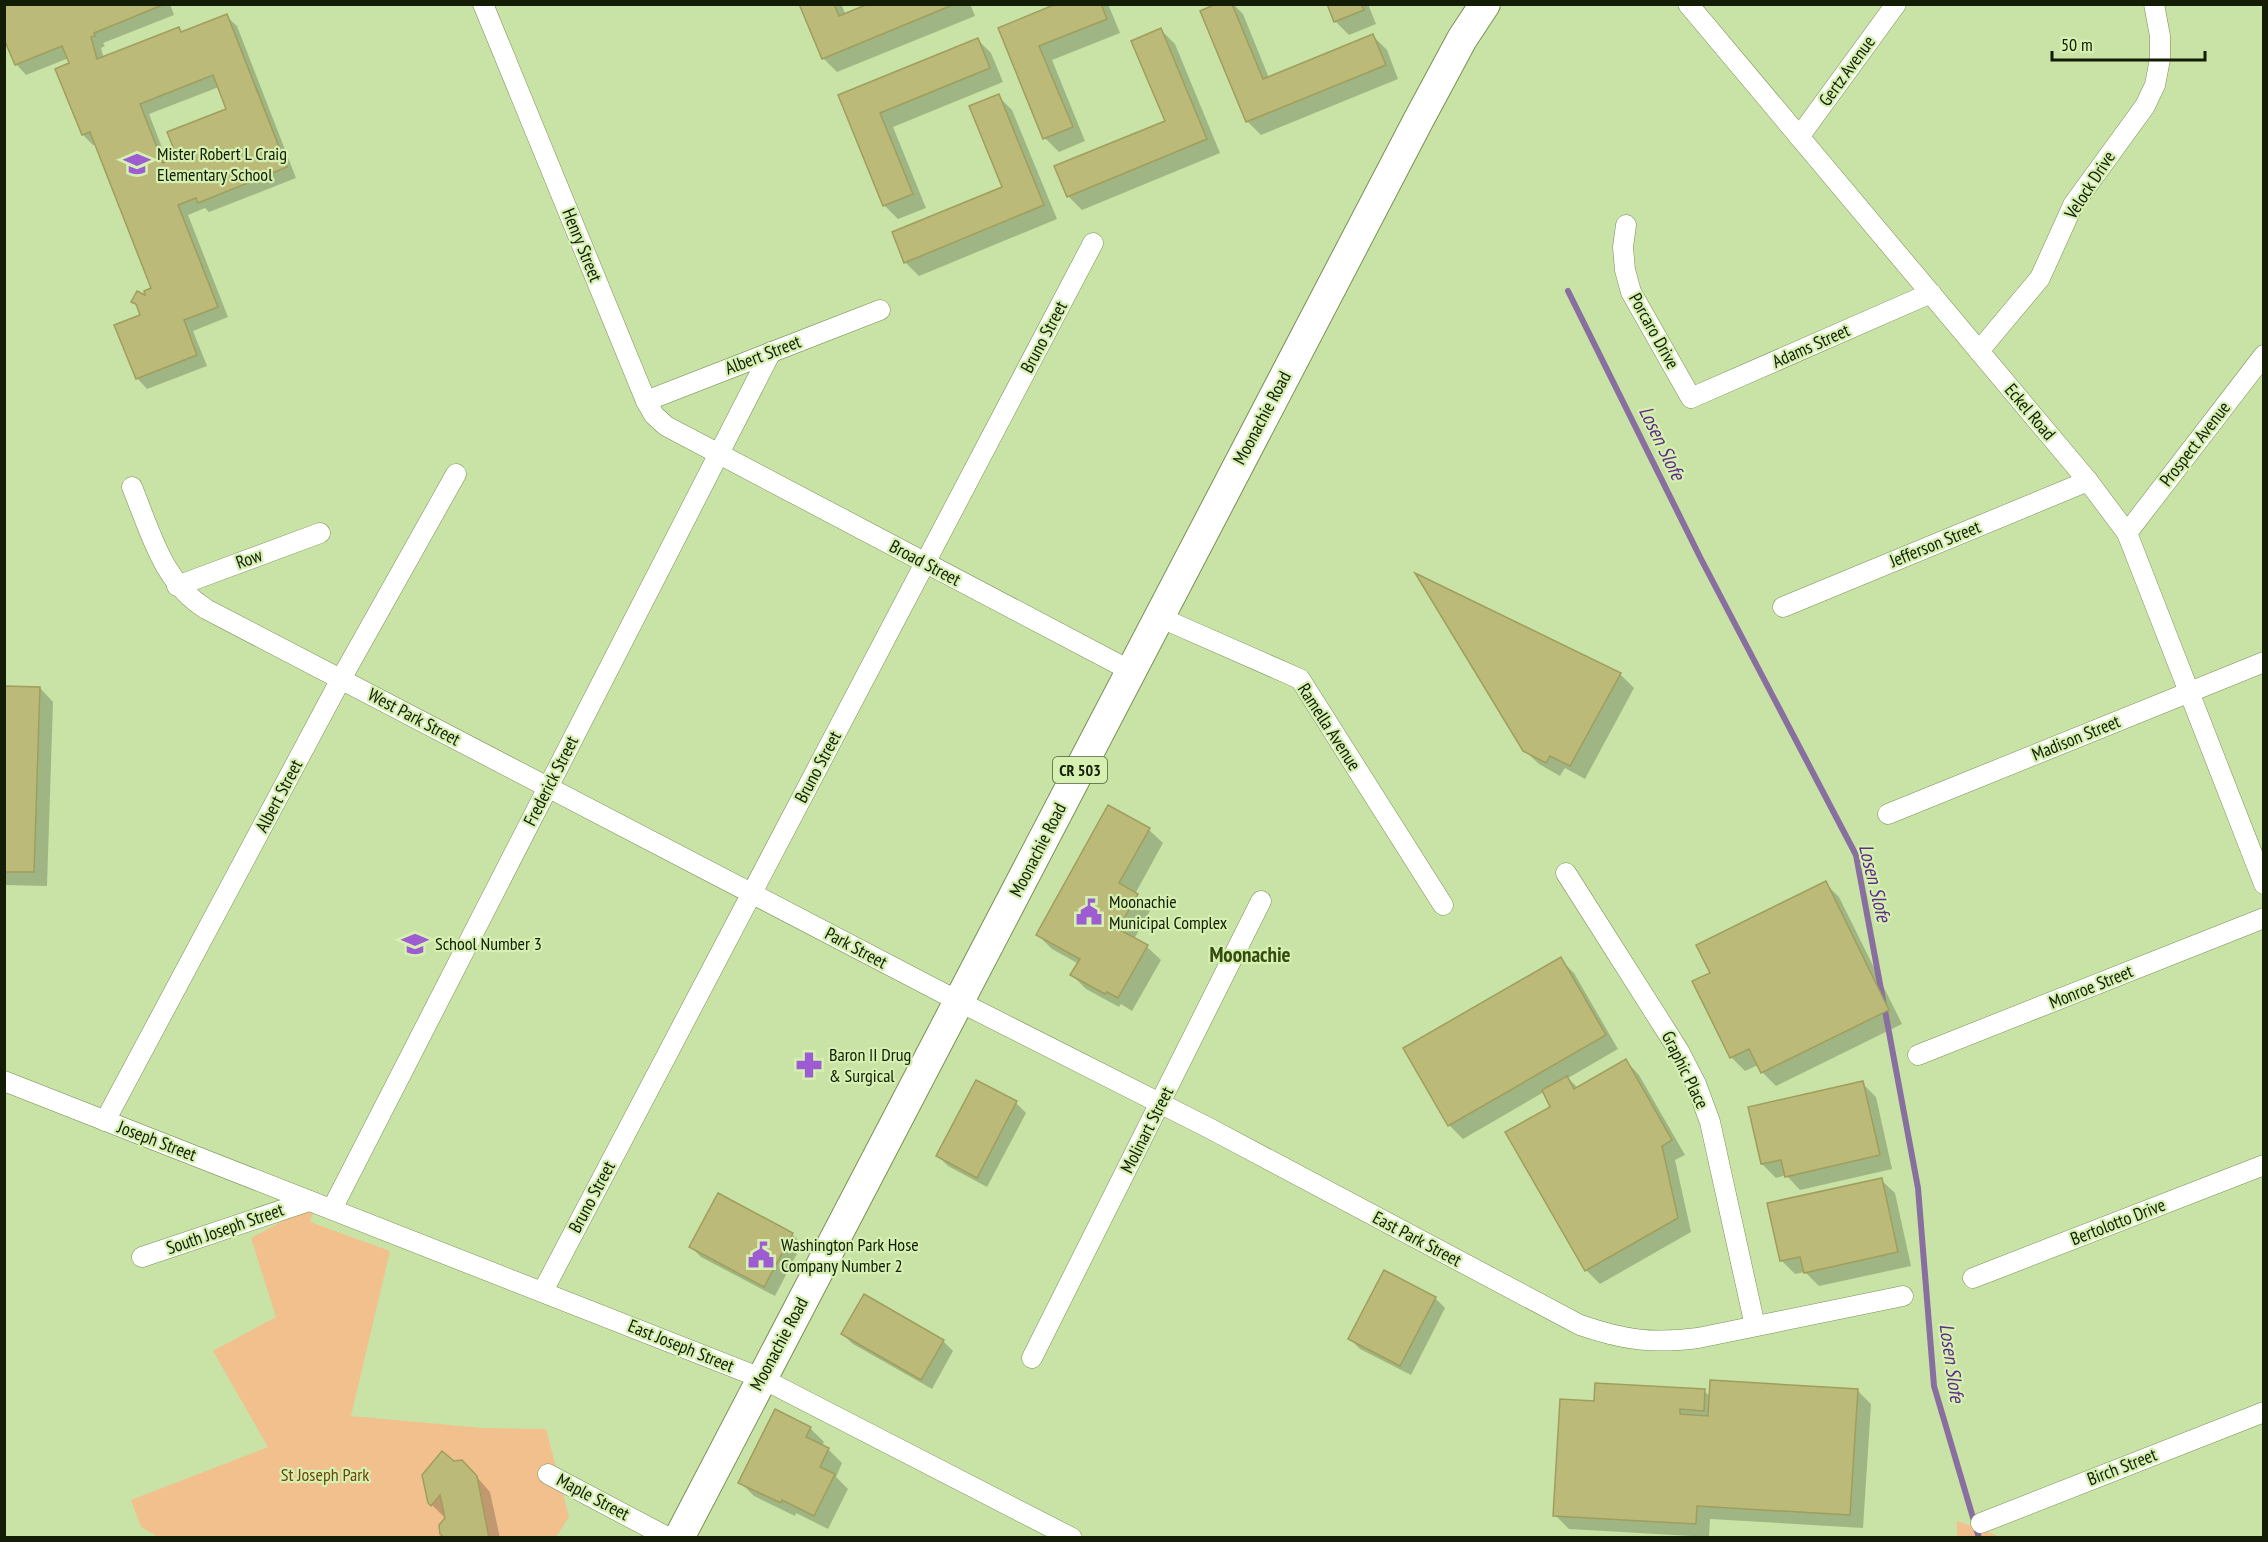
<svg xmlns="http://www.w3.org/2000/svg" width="2268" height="1542" font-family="'PT Sans Narrow',sans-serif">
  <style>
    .green { fill: #f1c08d }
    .shadow { fill: #0003; fill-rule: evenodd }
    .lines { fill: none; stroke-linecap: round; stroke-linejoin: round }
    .stream { stroke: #896fa0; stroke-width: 6 }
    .building { fill: #bcba78; stroke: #a09e5d; stroke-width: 1.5; fill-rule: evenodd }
    .minor-casing { stroke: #799156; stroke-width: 21 }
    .primary-casing { stroke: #799156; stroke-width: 32 }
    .minor { stroke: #fff; stroke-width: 20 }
    .primary { stroke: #fff; stroke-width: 30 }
    .labels { text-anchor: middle; stroke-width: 4.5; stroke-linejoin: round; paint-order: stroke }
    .shield { fill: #d5f0b1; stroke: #4d5c39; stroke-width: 1.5 }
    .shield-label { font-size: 16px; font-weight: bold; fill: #131c05 }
    .street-label { font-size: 18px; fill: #131c05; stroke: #d5f0b1 }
    .poi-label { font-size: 18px; fill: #131c05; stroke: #d5f0b1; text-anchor: start }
    .park-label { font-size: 18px; fill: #70440a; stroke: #d5f0b1 }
    .water-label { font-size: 20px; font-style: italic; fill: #602c88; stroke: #d5f0b1 }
    .quarter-label { font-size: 21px; font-weight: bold; fill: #364b0f; stroke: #d5f0b1 }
  </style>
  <rect width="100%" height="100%" fill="#c8e3a5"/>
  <g class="green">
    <polygon points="316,1203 310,1222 390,1251 351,1416 482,1428 546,1429 569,1517 556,1537 160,1538 141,1527 131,1500 268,1447 213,1351 276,1317 251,1238"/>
    <polygon points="1957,1521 1996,1535 1997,1537 1957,1537"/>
  </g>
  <g class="shadow">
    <path d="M4 4H170L174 15 103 43 105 46 101 48 104 59 178 29 182 33 226 16 237 26 296 178 209 212 205 208 188 215 228 317 193 331 207 366 147 389 137 378 142 316 140 309 132 302 148 299 153 289 96 144 93 145 83 135 69 58 26 75 16 64 9 47 4 44ZM219 87 228 110 179 158 168 163 149 114Z"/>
    <polygon points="801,4 841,4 846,15 872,4 970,4 975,16 837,72 823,58"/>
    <polygon points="1060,4 1108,4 1120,33 1052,60 1085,141 1059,152 1045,138 1000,29"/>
    <polygon points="1220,4 1233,4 1243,14 1269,78 1373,36 1387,50 1398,79 1261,135 1247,121"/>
    <polygon points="1328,4 1368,4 1376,24 1349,35 1335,21"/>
    <polygon points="1161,30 1175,44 1220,153 1082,210 1068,196 1167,122"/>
    <polygon points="978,40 991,53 1003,82 893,127 926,208 898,219 884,205 840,96"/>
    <polygon points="998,96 1012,110 1057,219 919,276 905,262 1004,188"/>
    <polygon points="1620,674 1634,688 1585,779 1565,768 1560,776 1539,764 1524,750"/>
    <polygon points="4,687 40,688 53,702 47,886 4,885"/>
    <polygon points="1149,830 1163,843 1135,894 1151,909 1134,939 1147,947 1161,960 1132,1011 1121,1004 1119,1007 1086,989 1072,975 1079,964 1052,949 1038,935"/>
    <polygon points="1825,883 1839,897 1902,1024 1776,1086 1762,1072 1758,1065 1745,1071 1731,1057 1712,974"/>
    <polygon points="1560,959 1574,973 1618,1049 1568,1078 1578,1088 1626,1061 1639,1075 1685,1155 1675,1160 1691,1232 1600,1284 1587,1271 1508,1132 1552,1107 1544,1092 1463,1139 1449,1125"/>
    <polygon points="1862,1083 1876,1097 1892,1169 1800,1190 1786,1175 1776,1178 1762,1164"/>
    <polygon points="1016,1103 1026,1113 987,1187 948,1166 938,1156"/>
    <polygon points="1881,1180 1895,1193 1911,1266 1819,1286 1805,1272 1795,1274 1781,1260"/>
    <polygon points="792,1234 802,1244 775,1296 701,1257 691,1247"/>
    <polygon points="1435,1298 1445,1308 1411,1375 1360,1349 1350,1339"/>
    <polygon points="842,1334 943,1341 953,1351 932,1389 853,1344"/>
    <polygon points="1857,1390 1871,1404 1863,1528 1710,1519 1709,1537 1569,1529 1555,1515 1596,1403 1704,1391 1711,1397"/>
    <polygon points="810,1428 824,1442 822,1446 829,1450 842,1463 836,1477 848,1489 828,1529 796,1513 795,1516 754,1496 740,1482"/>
    <polygon points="423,1475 476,1476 490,1492 500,1538 446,1538 446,1519 429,1502"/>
  </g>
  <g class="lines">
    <polyline class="stream" points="1568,291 1701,559 1856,855 1918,1188 1934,1386 1979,1538"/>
  </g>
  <g class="building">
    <path d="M4 4H165L94 33 95 36 91 37 97 59 179 27 181 32 227 14 287 167 198 203 196 198 178 205 218 307 184 320 197 355 136 379 114 325 140 315 136 304 131 302 137 291 145 295 144 291 151 288 90 132 82 135 55 69 69 63 62 46 15 65 4 39ZM213 75 226 109 167 132 177 157 163 163 140 104Z"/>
    <polygon points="799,4 834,4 839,16 868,4 955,4 822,59"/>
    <polygon points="1056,4 1101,4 1107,19 1039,46 1073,127 1043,139 998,28"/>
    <polygon points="1216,4 1232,4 1263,79 1373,34 1386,65 1246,122 1200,11"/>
    <polygon points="1327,4 1361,4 1364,10 1334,22"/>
    <polygon points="1161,28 1207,139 1067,197 1054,166 1165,121 1131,41"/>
    <polygon points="978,38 990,68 880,113 913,194 883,206 838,95"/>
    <polygon points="999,94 1044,205 904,263 892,232 1002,187 969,106"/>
    <polygon points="1415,573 1621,673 1570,766 1550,756 1546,763 1523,751"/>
    <polygon points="4,686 40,687 34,872 4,872"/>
    <polygon points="1108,805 1150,828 1119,883 1138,894 1118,929 1148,945 1118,998 1107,992 1105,994 1070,975 1080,959 1036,935"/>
    <polygon points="1826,881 1889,1010 1761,1073 1749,1049 1730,1058 1692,981 1710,973 1696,945"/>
    <polygon points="1561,957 1606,1035 1448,1126 1403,1048"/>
    <polygon points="1626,1059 1672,1140 1662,1146 1678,1218 1585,1271 1505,1132 1550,1107 1542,1090 1567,1076 1574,1089"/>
    <polygon points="976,1080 1017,1101 977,1178 936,1156"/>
    <polygon points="1863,1081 1880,1155 1785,1177 1781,1160 1761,1164 1748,1107"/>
    <polygon points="1882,1178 1898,1252 1804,1273 1800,1257 1780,1261 1767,1203"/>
    <polygon points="718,1193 793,1233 764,1287 689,1247"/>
    <polygon points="1384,1270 1436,1297 1400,1366 1348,1339"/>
    <polygon points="864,1294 944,1340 921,1380 841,1334"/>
    <polygon points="1710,1380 1858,1389 1850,1515 1697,1506 1696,1524 1553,1516 1560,1399 1594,1401 1595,1383 1705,1389 1704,1411 1680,1409 1680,1414 1708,1416"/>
    <polygon points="775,1409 811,1427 806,1437 829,1448 820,1467 835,1474 814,1516 782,1500 781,1503 738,1483"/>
    <polygon points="442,1451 454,1461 462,1460 477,1476 489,1538 445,1538 440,1534 439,1525 445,1518 440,1495 431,1506 428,1503 422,1475"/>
  </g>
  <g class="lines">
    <g class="minor-casing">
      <g id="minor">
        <polyline points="483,4 646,401 654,415 666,426 1131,671"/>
        <polyline points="1688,4 2088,481 2127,533 2264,884"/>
        <polyline points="1799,137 1896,4"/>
        <polyline points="1626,225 1623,247 1625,270 1631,292 1691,398 1931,293"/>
        <polyline points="1979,351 2040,278 2073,205 2145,106 2155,85 2160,59 2160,36 2154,4"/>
        <polyline points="646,401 880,310"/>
        <path d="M132 487C151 533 162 581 206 609L960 1002 1209 1128 1580 1325C1624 1340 1652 1344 1698 1338L1903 1296"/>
        <polyline points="2127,533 2264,355"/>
        <polyline points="177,586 320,533"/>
        <polyline points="1783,607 2088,481"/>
        <polyline points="1159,617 1300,679 1443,905"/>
        <polyline points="1888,814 2264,662"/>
        <polyline points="1566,873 1679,1051 1696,1084 1710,1122 1755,1326"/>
        <polyline points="1918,1055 2264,918"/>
        <polyline points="4,1081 761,1378 1072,1538"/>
        <polyline points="105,1121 341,679 456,474"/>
        <polyline points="332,1209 771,352"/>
        <polyline points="142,1257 309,1201"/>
        <polyline points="1973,1278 2264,1165"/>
        <polyline points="543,1291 1093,243"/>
        <polyline points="1032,1358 1261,901"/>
        <polyline points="548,1474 669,1538"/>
        <polyline points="1981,1523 2264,1412"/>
      </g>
    </g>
    <g class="primary-casing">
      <polyline id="primary" points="679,1538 1419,119 1462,39 1485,4"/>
    </g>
    <use href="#minor" class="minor"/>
    <use href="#primary" class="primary"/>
  </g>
  <defs>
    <g id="school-bare" transform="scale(2.07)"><path d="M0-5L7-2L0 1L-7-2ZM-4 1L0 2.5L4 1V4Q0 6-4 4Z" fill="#9d5cd2" stroke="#d5f0b1" stroke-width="2.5" paint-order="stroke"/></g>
    <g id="civic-bare" transform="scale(2.07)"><path d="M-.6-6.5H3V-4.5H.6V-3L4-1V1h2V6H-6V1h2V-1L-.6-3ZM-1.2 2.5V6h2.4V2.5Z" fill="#9d5cd2" stroke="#d5f0b1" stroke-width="2.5" paint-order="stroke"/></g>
    <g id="pharmacy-bare" transform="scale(2.07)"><path d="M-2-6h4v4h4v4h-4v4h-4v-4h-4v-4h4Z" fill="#9d5cd2" stroke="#d5f0b1" stroke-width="2.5" paint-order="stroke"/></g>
  </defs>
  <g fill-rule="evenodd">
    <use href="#school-bare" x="137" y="164"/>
    <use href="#civic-bare" x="1089" y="912"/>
    <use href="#school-bare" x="415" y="944"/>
    <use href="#pharmacy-bare" x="809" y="1065"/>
    <use href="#civic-bare" x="761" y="1255"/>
  </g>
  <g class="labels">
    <rect class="shield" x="1053" y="757" width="54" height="26" rx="4.5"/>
    <g class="shield-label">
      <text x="1080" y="776">CR 503</text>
    </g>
    <g class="street-label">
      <text transform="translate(1847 71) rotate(-54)" y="6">Gertz Avenue</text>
      <text transform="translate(2090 185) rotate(-57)" y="6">Velock Drive</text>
      <text transform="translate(582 245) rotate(68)" y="6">Henry Street</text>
      <text transform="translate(1654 331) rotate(61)" y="6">Porcaro Drive</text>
      <text transform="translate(1044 337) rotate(-62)" y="6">Bruno Street</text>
      <text transform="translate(1811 346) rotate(-24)" y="6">Adams Street</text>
      <text transform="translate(763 355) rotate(-21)" y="6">Albert Street</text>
      <text transform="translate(2030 412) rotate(50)" y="6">Eckel Road</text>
      <text transform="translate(1262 418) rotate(-62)" y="6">Moonachie Road</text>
      <text transform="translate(2195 444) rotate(-52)" y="6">Prospect Avenue</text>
      <text transform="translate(1935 544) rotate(-22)" y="6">Jefferson Street</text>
      <text transform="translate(249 559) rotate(-20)" y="6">Row</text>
      <text transform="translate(925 563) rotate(28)" y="6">Broad Street</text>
      <text transform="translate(414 717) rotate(28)" y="6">West Park Street</text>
      <text transform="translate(1329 727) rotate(57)" y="6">Ramella Avenue</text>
      <text transform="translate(2076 738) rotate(-22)" y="6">Madison Street</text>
      <text transform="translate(818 767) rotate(-62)" y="6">Bruno Street</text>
      <text transform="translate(551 781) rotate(-63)" y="6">Frederick Street</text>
      <text transform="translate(279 796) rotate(-62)" y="6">Albert Street</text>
      <text transform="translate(1038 850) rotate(-63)" y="6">Moonachie Road</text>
      <text transform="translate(856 948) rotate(28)" y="6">Park Street</text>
      <text transform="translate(2091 987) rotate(-22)" y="6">Monroe Street</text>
      <text transform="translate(1685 1070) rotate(64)" y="6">Graphic Place</text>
      <text transform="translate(1147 1130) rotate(-63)" y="6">Molinart Street</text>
      <text transform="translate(157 1141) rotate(21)" y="6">Joseph Street</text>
      <text transform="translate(592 1197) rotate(-62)" y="6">Bruno Street</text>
      <text transform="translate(2118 1222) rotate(-21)" y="6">Bertolotto Drive</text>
      <text transform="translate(225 1229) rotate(-19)" y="6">South Joseph Street</text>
      <text transform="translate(1417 1239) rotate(28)" y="6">East Park Street</text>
      <text transform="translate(779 1344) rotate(-62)" y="6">Moonachie Road</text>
      <text transform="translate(681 1346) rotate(22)" y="6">East Joseph Street</text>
      <text transform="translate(2122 1467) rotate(-21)" y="6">Birch Street</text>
      <text transform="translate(593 1497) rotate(28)" y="6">Maple Street</text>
    </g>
    <g class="poi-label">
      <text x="157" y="160">Mister Robert L Craig<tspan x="157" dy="21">Elementary School</tspan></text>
      <text x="1109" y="908">Moonachie<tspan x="1109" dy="21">Municipal Complex</tspan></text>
      <text x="435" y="950">School Number 3</text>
      <text x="829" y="1061">Baron II Drug<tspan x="829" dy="21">&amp; Surgical</tspan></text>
      <text x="781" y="1251">Washington Park Hose<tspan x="781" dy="21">Company Number 2</tspan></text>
    </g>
    <g class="park-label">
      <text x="325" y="1481">St Joseph Park</text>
    </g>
    <g class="water-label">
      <text transform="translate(1662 443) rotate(64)" y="7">Losen Slofe</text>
      <text transform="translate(1875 883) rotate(76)" y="7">Losen Slofe</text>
      <text transform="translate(1952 1363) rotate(82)" y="7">Losen Slofe</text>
    </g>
    <g class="quarter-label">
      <text x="1250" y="962">Moonachie</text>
    </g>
  </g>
  <rect width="2268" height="1542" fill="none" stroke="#131c05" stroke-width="12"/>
  <path d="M2052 51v9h153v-9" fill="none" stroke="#131c05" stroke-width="3"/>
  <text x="2061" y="51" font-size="18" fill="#131c05" stroke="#d5f0b1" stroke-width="4.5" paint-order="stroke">50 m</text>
</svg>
